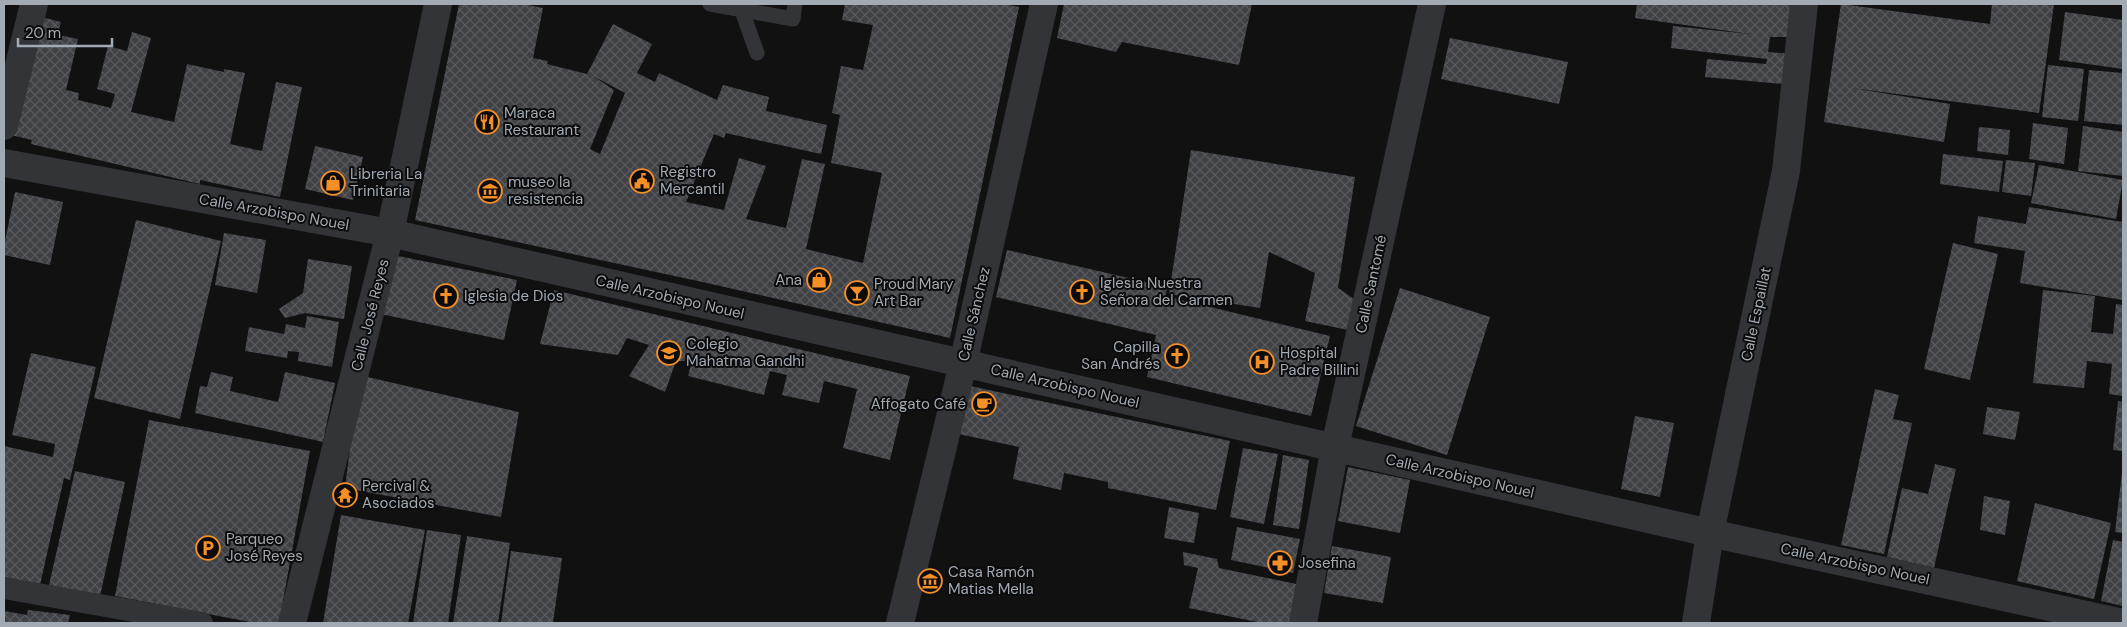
<svg xmlns="http://www.w3.org/2000/svg" width="2127" height="627" font-family="'DM Sans',sans-serif">
  <style>
    .building { fill: url(#building-cross-hatch); fill-rule: evenodd }
    .lines { fill: none; stroke-linecap: round; stroke-linejoin: round }
    .service { stroke: #323437; stroke-width: 15 }
    .pedestrian { stroke: #323437; stroke-width: 22 }
    .minor { stroke: #323437; stroke-width: 28 }
    .labels { text-anchor: middle; stroke-width: 4; stroke-linejoin: round; paint-order: stroke }
    .poi-label { font-size: 15px; fill: #a2aab4; stroke: #0c0c0d; text-anchor: start }
    .street-label { font-size: 15px; fill: #a2aab4; stroke: #0c0c0d }
  </style>
  <defs>
    <pattern id="building-cross-hatch" width="8" height="8" patternUnits="userSpaceOnUse" patternTransform="scale(1.25)"><rect width="8" height="8" fill="#404145"/><path d="M0 0l8 8M0 8l8-8" fill="none" stroke="#585a5d"/></pattern>
  </defs>
  <rect width="100%" height="100%" fill="#111112"/>
  <g class="building">
    <path d="M459 4H523L543 8 533 58 548 61 547 64 587 74 613 24 652 44 637 73 655 82 659 73 717 100 723 85 769 97 766 111 827 125 821 154 726 133 724 138 714 134 686 202 724 210 739 158 766 166 746 219 786 228 802 159 825 164 806 249 863 263 882 173 831 163 840 115 832 113 841 66 863 70 873 25 842 20 845 4H1003L1019 7 950 338 707 283 415 220ZM593 76 625 93 600 154 590 149 614 90Z"/>
    <polygon points="1064,4 1252,4 1239,65 1122,42 1116,52 1057,38"/>
    <polygon points="1637,4 1792,4 1789,37 1770,37 1768,52 1794,54 1783,84 1705,77 1707,59 1766,64 1767,59 1671,48 1673,26 1750,34 1635,18"/>
    <polygon points="1841,4 1990,24 1992,4 2054,4 2039,113 1852,88 1950,104 1944,142 1824,122"/>
    <polygon points="2065,12 2123,20 2123,69 2059,60"/>
    <polygon points="37,16 61,22 58,35 78,39 66,90 79,93 78,100 111,108 115,94 97,89 108,46 127,51 132,32 151,38 131,112 174,122 187,64 224,72 224,69 245,73 230,144 262,151 276,82 302,87 280,197 200,180 200,184 31,144 32,140 11,135"/>
    <polygon points="1450,38 1568,62 1559,104 1441,79"/>
    <polygon points="2048,65 2084,69 2078,121 2042,117"/>
    <polygon points="2089,70 2123,73 2123,125 2084,121"/>
    <polygon points="2033,123 2068,128 2064,164 2029,159"/>
    <polygon points="2083,126 2123,132 2123,176 2078,171"/>
    <polygon points="1979,127 2010,130 2008,155 1977,151"/>
    <polygon points="315,146 363,157 353,200 305,189"/>
    <polygon points="1191,150 1355,177 1338,288 1354,299 1348,330 1305,321 1315,273 1269,252 1260,308 1169,294"/>
    <polygon points="1943,154 2003,161 1999,192 1940,184"/>
    <polygon points="2006,160 2035,163 2031,196 2002,192"/>
    <polygon points="2039,165 2123,180 2116,219 2031,203"/>
    <polygon points="15,192 63,202 50,265 4,255 4,246"/>
    <polygon points="2029,207 2123,222 2123,300 2020,283 2025,251 1974,243 1978,216 2026,224"/>
    <polygon points="136,220 221,241 180,419 94,398"/>
    <polygon points="224,233 266,240 257,293 215,285"/>
    <polygon points="1953,243 1998,254 1970,380 1924,369"/>
    <polygon points="1007,250 1168,287 1165,296 1330,336 1311,416 1147,377 1156,335 996,297"/>
    <polygon points="388,254 517,280 504,340 376,313"/>
    <polygon points="308,259 352,266 344,319 305,313 285,318 279,309 303,293"/>
    <polygon points="1400,288 1490,317 1447,455 1356,426"/>
    <polygon points="554,290 910,376 890,460 843,448 857,389 824,381 819,403 782,395 787,375 770,371 764,395 688,376 692,361 676,361 665,392 629,376 649,345 627,338 618,355 540,344"/>
    <polygon points="2043,290 2095,296 2091,332 2113,334 2116,304 2123,305 2123,396 2109,394 2112,364 2087,361 2084,388 2033,383"/>
    <polygon points="307,316 339,322 332,367 298,361 299,352 288,351 287,358 245,351 249,327 284,334 286,324 305,328"/>
    <polygon points="31,353 96,367 70,480 64,478 40,585 4,577 4,446 53,457 55,444 12,435"/>
    <polygon points="211,372 233,377 230,391 278,402 285,372 335,383 323,442 195,413 200,386 207,387"/>
    <polygon points="359,375 519,412 501,517 345,488"/>
    <polygon points="970,386 1230,441 1216,510 1108,488 1108,482 1064,473 1061,490 1013,479 1019,447 954,433"/>
    <polygon points="1875,389 1899,395 1893,419 1912,423 1884,554 1841,545"/>
    <polygon points="2118,401 2123,402 2123,451 2113,450"/>
    <polygon points="1987,407 2020,412 2015,440 1983,434"/>
    <polygon points="1635,416 1674,423 1660,497 1621,489"/>
    <polygon points="149,420 310,451 279,623 255,623 115,596"/>
    <polygon points="1243,448 1278,454 1264,524 1230,517"/>
    <polygon points="1283,455 1309,460 1299,529 1273,525"/>
    <polygon points="1935,464 1956,469 1934,568 1887,557 1902,488 1928,494"/>
    <polygon points="1348,467 1410,480 1400,533 1338,521"/>
    <polygon points="75,471 125,482 100,596 49,585"/>
    <polygon points="2122,472 2123,472 2123,533 2115,532"/>
    <polygon points="1984,496 2010,501 2005,535 1980,530"/>
    <polygon points="2035,503 2111,523 2094,599 2017,581"/>
    <polygon points="1169,507 1199,513 1194,543 1164,538"/>
    <polygon points="341,515 425,530 408,623 323,623"/>
    <polygon points="1237,527 1300,539 1293,573 1231,560"/>
    <polygon points="427,530 461,535 448,623 413,623"/>
    <polygon points="467,536 510,543 498,623 453,623"/>
    <polygon points="2113,540 2123,542 2123,606 2101,601"/>
    <polygon points="1332,546 1391,557 1383,603 1324,593"/>
    <polygon points="511,551 562,558 553,623 501,623"/>
    <polygon points="1183,552 1217,559 1219,568 1301,585 1293,623 1262,623 1189,608 1198,568 1184,565"/>
    <polygon points="28,610 70,615 68,623 4,623 4,611 27,615"/>
  </g>
  <g class="lines">
    <g class="service">
      <polyline points="710,4 793,19 795,4"/>
      <polyline points="742,4 741,8 757,53"/>
    </g>
    <polyline class="pedestrian" points="4,588 202,623"/>
    <g class="minor">
      <polyline points="4,126 34,4"/>
      <polyline points="4,163 390,233 1710,533 2123,623"/>
      <polyline points="292,623 390,233 438,4"/>
      <polyline points="900,623 963,364 1044,4"/>
      <polyline points="1303,623 1335,447 1432,4"/>
      <polyline points="1696,623 1710,533 1786,171 1804,4"/>
    </g>
  </g>
  <defs>
    <g id="restaurant-ring" transform="scale(1.25)"><circle r="9.5" fill="#0c0c0d" stroke="#f58f26" stroke-width="1.5"/><path d="M-5-6h1v4h1v-4h1v4h1v-4h1v5L-1.5 .5V6h-2V.5L-5-1ZM5-6V6H3V1.5H1.5Q1.5-4 5-6Z" fill="#f58f26"/></g>
    <g id="civic-ring" transform="scale(1.25)"><circle r="9.5" fill="#0c0c0d" stroke="#f58f26" stroke-width="1.5"/><path d="M-.6-6.5H3V-4.5H.6V-3L4-1V1h2V6H-6V1h2V-1L-.6-3ZM-1.2 2.5V6h2.4V2.5Z" fill="#f58f26"/></g>
    <g id="shop-ring" transform="scale(1.25)"><circle r="9.5" fill="#0c0c0d" stroke="#f58f26" stroke-width="1.5"/><path d="M-5-2.5h2.3a2.7 3.5 0 0 1 5.4 0H5L5.5 6h-11ZM-1.5-2.5h3a1.5 2.3 0 0 0-3 0Z" fill="#f58f26"/></g>
    <g id="museum-ring" transform="scale(1.25)"><circle r="9.5" fill="#0c0c0d" stroke="#f58f26" stroke-width="1.5"/><path d="M0-6L6-3V-2H-6V-3ZM-5-1h2V3h-2ZM-1-1h2V3h-2ZM3-1h2V3H3ZM-6 4H6V6H-6Z" fill="#f58f26"/></g>
    <g id="church-ring" transform="scale(1.25)"><circle r="9.5" fill="#0c0c0d" stroke="#f58f26" stroke-width="1.5"/><path d="M-1.2-6h2.4v3.5h3.3v2.4h-3.3V6h-2.4V-.1h-3.3v-2.4h3.3Z" fill="#f58f26"/></g>
    <g id="bar-ring" transform="scale(1.25)"><circle r="9.5" fill="#0c0c0d" stroke="#f58f26" stroke-width="1.5"/><path d="M-6-5H6L.8 .8V4.5H3.5V6h-7V4.5H-.8V.8Z" fill="#f58f26"/></g>
    <g id="school-ring" transform="scale(1.25)"><circle r="9.5" fill="#0c0c0d" stroke="#f58f26" stroke-width="1.5"/><path d="M0-5L7-2L0 1L-7-2ZM-4 1L0 2.5L4 1V4Q0 6-4 4Z" fill="#f58f26"/></g>
    <g id="hospital-ring" transform="scale(1.25)"><circle r="9.5" fill="#0c0c0d" stroke="#f58f26" stroke-width="1.5"/><path d="M-5-5h3v3.5h4V-5h3V5h-3V1.5h-4V5h-3Z" fill="#f58f26"/></g>
    <g id="cafe-ring" transform="scale(1.25)"><circle r="9.5" fill="#0c0c0d" stroke="#f58f26" stroke-width="1.5"/><path d="M-5.5-4.5H6V0H3Q3 3.5 0 3.5H-2.5Q-5.5 3.5-5.5 0ZM3-3.2v2h1.7v-2ZM-6 4.5H4V6H-6Z" fill="#f58f26"/></g>
    <g id="temple-ring" transform="scale(1.25)"><circle r="9.5" fill="#0c0c0d" stroke="#f58f26" stroke-width="1.5"/><path d="M0-6L5-2H3V0L6.5 2.5H4V6H1.5V3h-3V6H-4V2.5H-6.5L-3 0V-2H-5Z" fill="#f58f26"/></g>
    <g id="parking-ring" transform="scale(1.25)"><circle r="9.5" fill="#0c0c0d" stroke="#f58f26" stroke-width="1.5"/><path d="M-3.5-5.5H1a3.5 3.5 0 0 1 0 7H-1V5.5H-3.5ZM-1-3.4V-.6H.8a1.4 1.4 0 0 0 0-2.8Z" fill="#f58f26"/></g>
    <g id="pharmacy-ring" transform="scale(1.25)"><circle r="9.5" fill="#0c0c0d" stroke="#f58f26" stroke-width="1.5"/><path d="M-2-6h4v4h4v4h-4v4h-4v-4h-4v-4h4Z" fill="#f58f26"/></g>
  </defs>
  <g fill-rule="evenodd">
    <use href="#restaurant-ring" x="487" y="122"/>
    <use href="#civic-ring" x="642" y="181"/>
    <use href="#shop-ring" x="333" y="183"/>
    <use href="#museum-ring" x="490" y="191"/>
    <use href="#shop-ring" x="819" y="280"/>
    <use href="#church-ring" x="1082" y="292"/>
    <use href="#bar-ring" x="857" y="293"/>
    <use href="#church-ring" x="446" y="296"/>
    <use href="#school-ring" x="669" y="353"/>
    <use href="#church-ring" x="1177" y="356"/>
    <use href="#hospital-ring" x="1262" y="362"/>
    <use href="#cafe-ring" x="984" y="404"/>
    <use href="#temple-ring" x="345" y="495"/>
    <use href="#parking-ring" x="208" y="548"/>
    <use href="#pharmacy-ring" x="1280" y="563"/>
    <use href="#museum-ring" x="930" y="581"/>
  </g>
  <g class="labels">
    <g class="poi-label">
      <text x="504" y="118">Maraca<tspan x="504" dy="17">Restaurant</tspan></text>
      <text x="660" y="177">Registro<tspan x="660" dy="17">Mercantil</tspan></text>
      <text x="350" y="179">Libreria La<tspan x="350" dy="17">Trinitaria</tspan></text>
      <text x="508" y="187">museo la<tspan x="508" dy="17">resistencia</tspan></text>
      <text x="802" y="285" text-anchor="end">Ana</text>
      <text x="1100" y="288">Iglesia Nuestra<tspan x="1100" dy="17">Señora del Carmen</tspan></text>
      <text x="874" y="289">Proud Mary<tspan x="874" dy="17">Art Bar</tspan></text>
      <text x="464" y="301">Iglesia de Dios</text>
      <text x="686" y="349">Colegio<tspan x="686" dy="17">Mahatma Gandhi</tspan></text>
      <text x="1160" y="352" text-anchor="end">Capilla<tspan x="1160" dy="17">San Andrés</tspan></text>
      <text x="1280" y="358">Hospital<tspan x="1280" dy="17">Padre Billini</tspan></text>
      <text x="966" y="409" text-anchor="end">Affogato Café</text>
      <text x="362" y="491">Percival &amp;<tspan x="362" dy="17">Asociados</tspan></text>
      <text x="226" y="544">Parqueo<tspan x="226" dy="17">José Reyes</tspan></text>
      <text x="1298" y="568">Josefina</text>
      <text x="948" y="577">Casa Ramón<tspan x="948" dy="17">Matias Mella</tspan></text>
    </g>
    <g class="street-label">
      <text transform="translate(274 212) rotate(10)" y="5">Calle Arzobispo Nouel</text>
      <text transform="translate(1371 284) rotate(-78)" y="5">Calle Santomé</text>
      <text transform="translate(670 297) rotate(13)" y="5">Calle Arzobispo Nouel</text>
      <text transform="translate(974 314) rotate(-77)" y="5">Calle Sánchez</text>
      <text transform="translate(1756 314) rotate(-78)" y="5">Calle Espaillat</text>
      <text transform="translate(370 315) rotate(-76)" y="5">Calle José Reyes</text>
      <text transform="translate(1065 386) rotate(13)" y="5">Calle Arzobispo Nouel</text>
      <text transform="translate(1460 476) rotate(13)" y="5">Calle Arzobispo Nouel</text>
      <text transform="translate(1855 564) rotate(12)" y="5">Calle Arzobispo Nouel</text>
    </g>
  </g>
  <rect width="2127" height="627" fill="none" stroke="#a2aab4" stroke-width="10"/>
  <path d="M18 38v8h94v-8" fill="none" stroke="#a2aab4" stroke-width="2.5"/>
  <text x="25" y="38" font-size="15" fill="#a2aab4" stroke="#0c0c0d" stroke-width="4" paint-order="stroke">20 m</text>
</svg>
